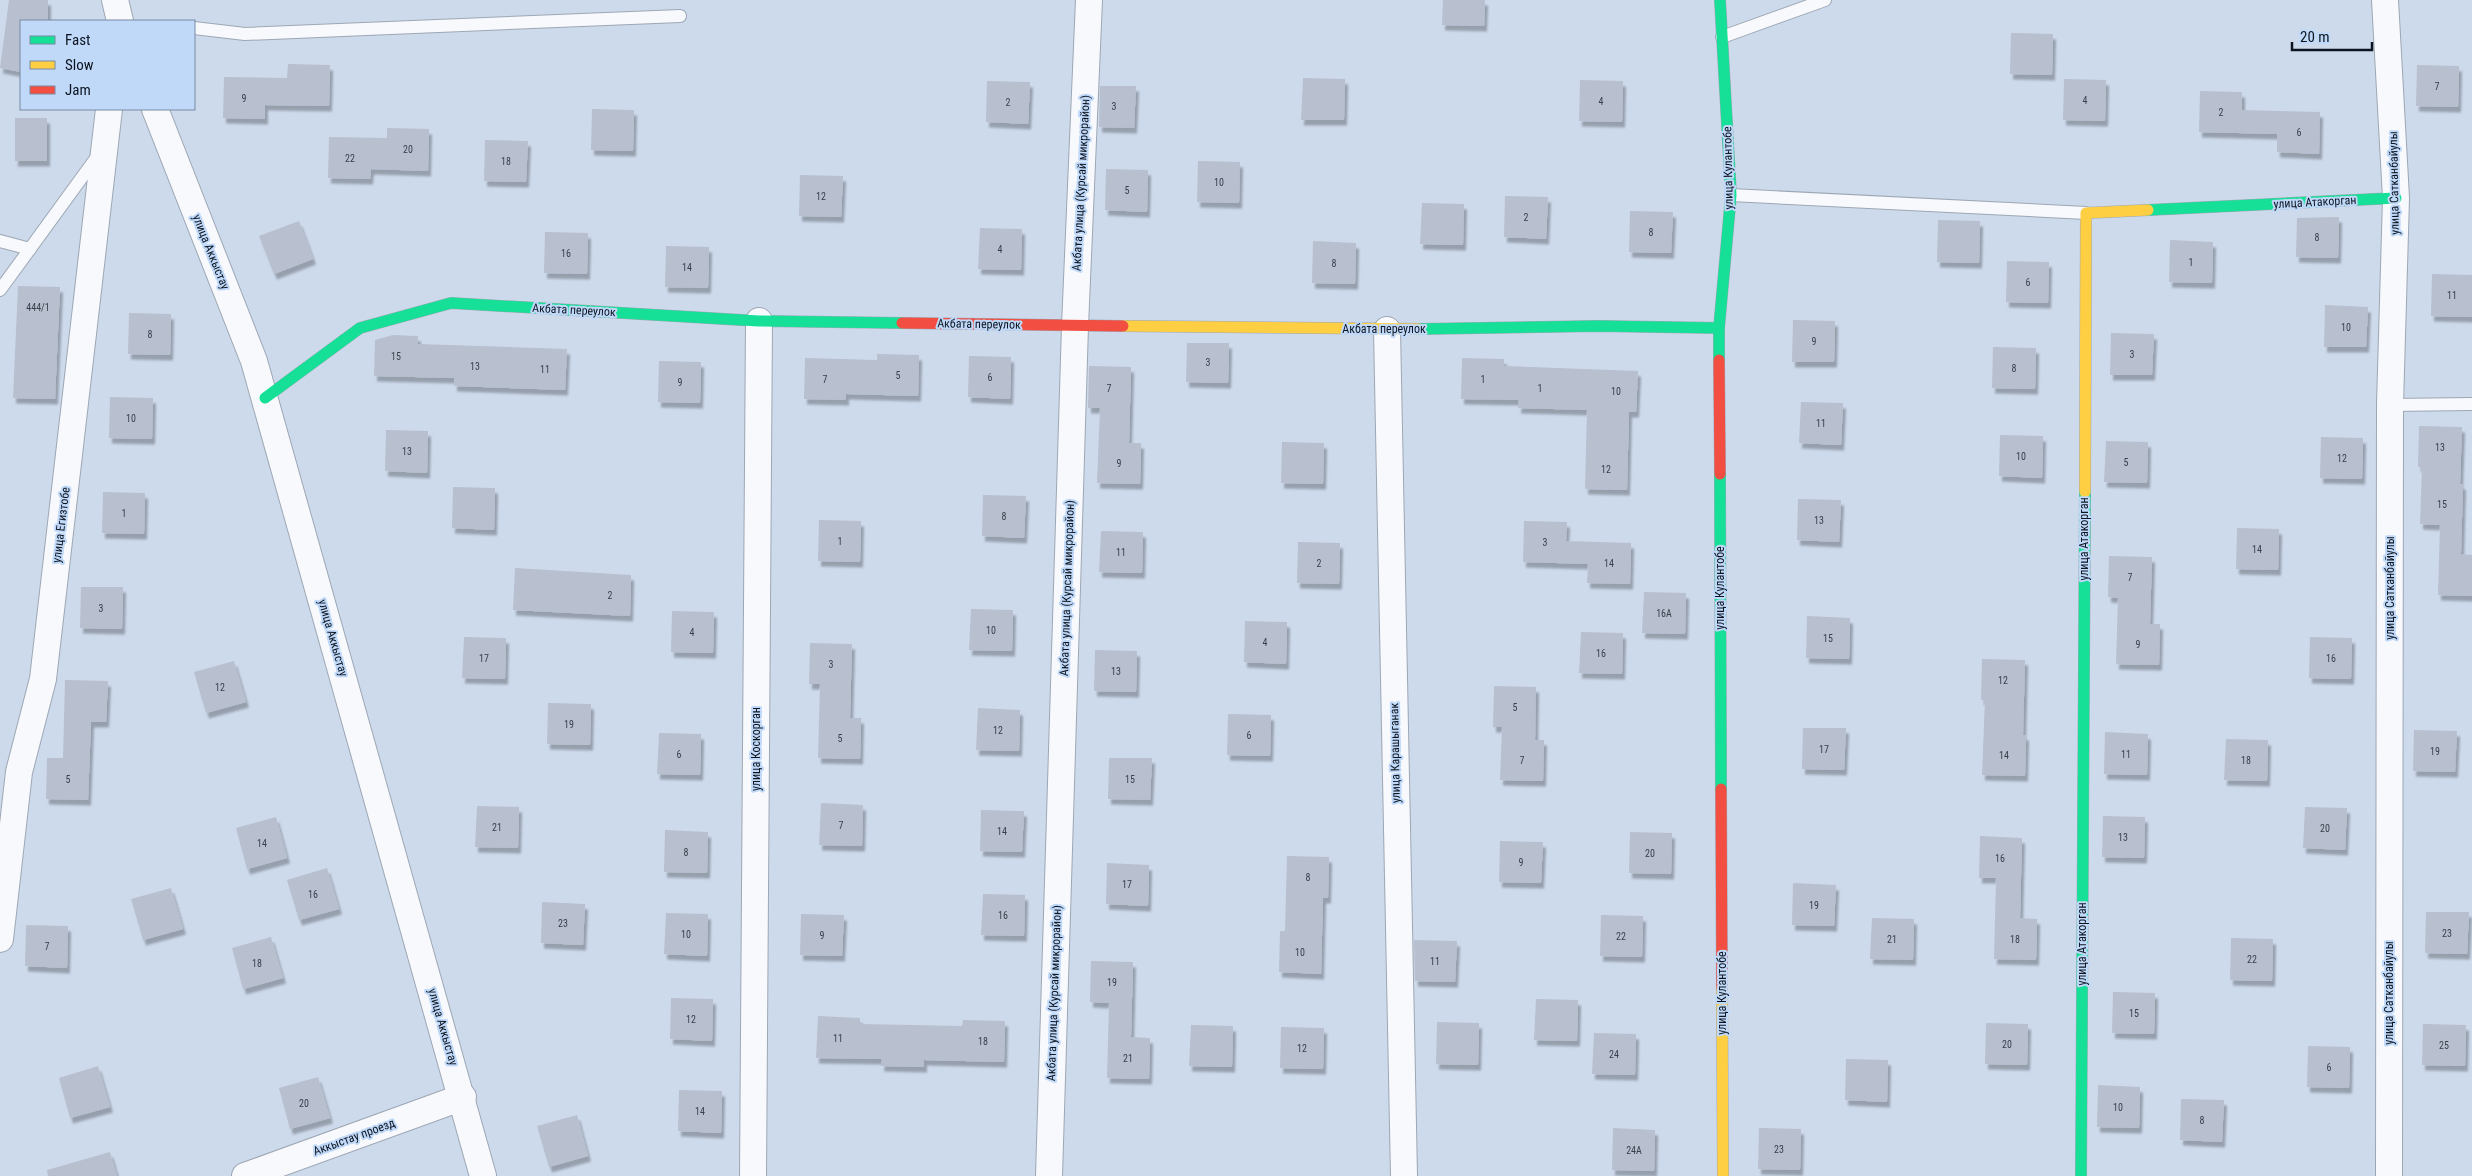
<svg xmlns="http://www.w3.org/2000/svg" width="2472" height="1176" font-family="'Roboto Condensed',sans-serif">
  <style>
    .building { fill: #b8bfce; filter: url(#shadow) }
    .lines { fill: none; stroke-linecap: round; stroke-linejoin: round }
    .lane-casing { stroke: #9da7b4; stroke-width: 14 }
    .street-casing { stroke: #9da7b4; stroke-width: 28 }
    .fast-casing { stroke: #9da7b4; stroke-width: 12 }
    .slow-casing { stroke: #9da7b4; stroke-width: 12 }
    .jam-casing { stroke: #9da7b4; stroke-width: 12 }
    .lane { stroke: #f8f9fc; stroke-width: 12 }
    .street { stroke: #f8f9fc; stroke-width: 26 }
    .fast { stroke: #16e098; stroke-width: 11 }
    .slow { stroke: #ffcf43; stroke-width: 11 }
    .jam { stroke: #f24e42; stroke-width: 11 }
    .labels { text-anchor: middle; stroke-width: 4; stroke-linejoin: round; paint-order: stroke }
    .number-label { font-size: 10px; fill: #373f4b }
    .street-label { font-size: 12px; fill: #0c141f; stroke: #c0d9f9 }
  </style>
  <defs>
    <filter id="shadow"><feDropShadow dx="3" dy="5.5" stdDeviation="1" flood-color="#0004"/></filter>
  </defs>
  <rect width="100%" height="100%" fill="#cddaec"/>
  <g class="building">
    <polygon points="9,0 48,0 48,21 21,21 21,72 0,68"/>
    <polygon points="1443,0 1485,0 1484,26 1442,25"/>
    <polygon points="2011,33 2053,34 2052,75 2010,74"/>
    <polygon points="288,64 330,65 329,106 265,105 265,119 223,118 224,77 287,78"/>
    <polygon points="2417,65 2459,66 2458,107 2416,106"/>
    <polygon points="1303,78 1345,79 1344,120 1301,120"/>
    <polygon points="2064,79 2106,80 2105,121 2063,120"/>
    <polygon points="1580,80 1623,81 1622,122 1579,121"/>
    <polygon points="987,81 1030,82 1028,124 986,122"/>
    <polygon points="1100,86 1136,86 1134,128 1099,127"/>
    <polygon points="2200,91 2242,92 2242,110 2320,112 2319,154 2277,152 2277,134 2199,132"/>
    <polygon points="592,109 634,110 633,151 591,150"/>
    <rect x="15" y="118" width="32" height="43"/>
    <polygon points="387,128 429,129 428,171 371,169 370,179 328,178 329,137 387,138"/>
    <polygon points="485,140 528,141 526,182 484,181"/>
    <polygon points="1198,161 1240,162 1239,203 1197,202"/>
    <polygon points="1106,169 1148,170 1147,212 1105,210"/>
    <polygon points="800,175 843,176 841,217 799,216"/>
    <polygon points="1505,196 1548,197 1546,239 1504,237"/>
    <polygon points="1422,203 1464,204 1463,245 1420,244"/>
    <polygon points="1630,211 1673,212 1671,253 1629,252"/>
    <polygon points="2339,217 2338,258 2296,257 2297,218"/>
    <polygon points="1938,220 1980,221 1979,263 1937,262"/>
    <polygon points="299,221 313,259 274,274 259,236"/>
    <polygon points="980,228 1022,229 1021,270 978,269"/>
    <polygon points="545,232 588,233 587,274 544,273"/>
    <polygon points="2170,240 2213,242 2212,283 2169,282"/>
    <polygon points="1313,241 1356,243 1355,284 1312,283"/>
    <polygon points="666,246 709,247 708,288 665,287"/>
    <polygon points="2007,261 2049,262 2048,303 2006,302"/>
    <polygon points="2432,274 2472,275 2472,317 2431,316"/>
    <polygon points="18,286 60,287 55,399 13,398"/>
    <polygon points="2325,305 2368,307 2366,347 2324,347"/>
    <polygon points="129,313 171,314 170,355 128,354"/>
    <polygon points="1793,320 1835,321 1834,362 1792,362"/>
    <polygon points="2111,333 2154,334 2152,375 2110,375"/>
    <polygon points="393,335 418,336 418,344 567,349 565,390 454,386 454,378 374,376 375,340"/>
    <polygon points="1187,343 1229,343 1228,383 1186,382"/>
    <polygon points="1993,347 2036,348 2035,389 1992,388"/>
    <polygon points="877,354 919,355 918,396 846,394 846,400 804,399 805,358 877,360"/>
    <polygon points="969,356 1011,357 1010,399 968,397"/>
    <polygon points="1462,358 1504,359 1504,366 1638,371 1636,412 1629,412 1627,490 1585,489 1587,410 1518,408 1519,400 1461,399"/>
    <polygon points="659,361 701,362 700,403 658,402"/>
    <polygon points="1089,366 1131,367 1129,443 1141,443 1140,484 1097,483 1100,408 1088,408"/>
    <polygon points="110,397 153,398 152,439 109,438"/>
    <polygon points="1801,402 1843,403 1841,445 1799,443"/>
    <polygon points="2419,426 2462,427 2460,484 2463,484 2461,554 2472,555 2472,596 2438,595 2440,525 2420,524 2422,467 2418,467"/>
    <polygon points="386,430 428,431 427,473 385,471"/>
    <polygon points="2000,435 2043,436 2042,478 1999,476"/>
    <polygon points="2321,437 2363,438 2362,479 2320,478"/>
    <polygon points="2106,441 2148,442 2147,483 2104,482"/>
    <polygon points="1282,442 1324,443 1323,484 1281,483"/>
    <polygon points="453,487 495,488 494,530 452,528"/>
    <polygon points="103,492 145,493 144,534 102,533"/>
    <polygon points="983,495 1026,496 1024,538 982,536"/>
    <polygon points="1798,499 1841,500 1839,542 1797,540"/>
    <polygon points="819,520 861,521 860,562 818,561"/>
    <polygon points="1524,521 1567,522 1566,541 1631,543 1630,584 1587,583 1588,564 1523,562"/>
    <polygon points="2237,528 2279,529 2278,570 2236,569"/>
    <polygon points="1101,531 1143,532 1142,573 1099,572"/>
    <polygon points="1298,542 1340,543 1339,584 1297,583"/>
    <polygon points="2109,556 2152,557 2150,624 2160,624 2159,665 2116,664 2118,598 2108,597"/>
    <polygon points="515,568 631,575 630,616 513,610"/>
    <polygon points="81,587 123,587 122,629 80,628"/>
    <polygon points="1644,592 1686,593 1685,634 1642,633"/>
    <polygon points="971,609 1013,610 1012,651 969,650"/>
    <polygon points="672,611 714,612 713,653 671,652"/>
    <polygon points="1807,616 1850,618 1849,659 1806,658"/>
    <polygon points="1245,621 1287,622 1286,664 1244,662"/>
    <polygon points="1581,632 1623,633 1622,674 1579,673"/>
    <polygon points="464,637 506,638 505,679 462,678"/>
    <polygon points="2310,637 2352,638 2351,679 2309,678"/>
    <polygon points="810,643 852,644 850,718 861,718 860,759 818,758 820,684 809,684"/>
    <polygon points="1095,650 1137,651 1136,692 1094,691"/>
    <polygon points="1982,659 2025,660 2023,735 2026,735 2025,776 1982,775 1985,700 1981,700"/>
    <polygon points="234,661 246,702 206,713 194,672"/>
    <polygon points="65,680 108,681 106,722 91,722 88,800 46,799 47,758 63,758"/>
    <polygon points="1494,686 1536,687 1535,740 1544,740 1543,781 1500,780 1502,727 1493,727"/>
    <polygon points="548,703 591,704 590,745 547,744"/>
    <polygon points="978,708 1020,710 1019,751 976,750"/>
    <polygon points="1228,714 1271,715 1270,756 1227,755"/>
    <polygon points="1803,728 1846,728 1844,770 1802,769"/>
    <polygon points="2414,730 2457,731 2455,772 2413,771"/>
    <polygon points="2105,732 2148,734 2147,775 2104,774"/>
    <polygon points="659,733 701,734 700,775 657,774"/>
    <polygon points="2226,739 2268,740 2267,781 2224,780"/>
    <polygon points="1109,758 1152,758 1150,800 1108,799"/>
    <polygon points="821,803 863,805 862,846 819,845"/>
    <polygon points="477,806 519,807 518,848 475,847"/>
    <polygon points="2305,807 2347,808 2345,850 2303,848"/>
    <polygon points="981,810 1024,811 1022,852 980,851"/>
    <polygon points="2103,816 2145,817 2144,858 2102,857"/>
    <polygon points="276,817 287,858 247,869 236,828"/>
    <polygon points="665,830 708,832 707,873 664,872"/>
    <polygon points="1630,832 1672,833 1671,874 1629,873"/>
    <polygon points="1980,836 2022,838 2020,918 2037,919 2036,960 1994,959 1996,878 1979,878"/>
    <polygon points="1500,841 1543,842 1541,883 1499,882"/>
    <polygon points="1287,856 1329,857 1328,898 1323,898 1321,974 1279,972 1280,931 1285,931"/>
    <polygon points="1107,863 1149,865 1148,906 1106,904"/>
    <polygon points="327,868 339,909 299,920 287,880"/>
    <polygon points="1793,883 1836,885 1834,926 1792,925"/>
    <polygon points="171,888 183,929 143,940 131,899"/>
    <polygon points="983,894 1025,895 1024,936 981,935"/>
    <polygon points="542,902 585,904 583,945 541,943"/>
    <polygon points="2426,912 2469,912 2467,954 2425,953"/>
    <polygon points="666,913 708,914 707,956 664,954"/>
    <polygon points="801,914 844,915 842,956 800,955"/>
    <polygon points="1601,915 1643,916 1642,957 1600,956"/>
    <polygon points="1872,918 1914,919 1913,960 1870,959"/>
    <polygon points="26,925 68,926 67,968 25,966"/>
    <polygon points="271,937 283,978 243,989 232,948"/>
    <polygon points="2231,938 2273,939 2272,981 2230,980"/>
    <polygon points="1414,940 1457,941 1455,982 1415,981"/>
    <polygon points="1091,961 1133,962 1131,1037 1150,1038 1149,1079 1107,1078 1109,1003 1090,1002"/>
    <polygon points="2113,992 2155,993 2154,1034 2112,1033"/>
    <polygon points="671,998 713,999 712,1041 670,1039"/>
    <polygon points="1536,999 1578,1000 1577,1041 1534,1040"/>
    <polygon points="818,1016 860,1018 860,1024 962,1026 963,1020 1005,1021 1004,1062 924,1060 924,1067 881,1066 882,1059 816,1058"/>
    <polygon points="1437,1022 1479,1023 1478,1065 1436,1064"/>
    <polygon points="1986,1023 2028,1024 2027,1065 1985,1064"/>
    <polygon points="2423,1024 2466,1025 2465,1066 2422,1065"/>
    <polygon points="1191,1025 1233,1026 1232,1067 1189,1066"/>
    <polygon points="1281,1027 1324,1028 1323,1069 1280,1068"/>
    <polygon points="1594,1033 1636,1034 1635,1075 1592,1074"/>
    <polygon points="2308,1046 2350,1047 2349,1088 2307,1087"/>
    <polygon points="1846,1059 1888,1060 1887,1102 1845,1100"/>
    <polygon points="98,1066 110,1107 70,1118 59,1078"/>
    <polygon points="318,1077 330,1118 290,1129 279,1088"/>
    <polygon points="2098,1085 2140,1087 2139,1128 2097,1127"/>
    <polygon points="679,1090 722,1091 721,1133 678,1131"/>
    <polygon points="2181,1099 2224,1100 2222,1142 2180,1140"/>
    <polygon points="577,1115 588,1156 549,1167 537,1126"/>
    <polygon points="1613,1128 1655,1130 1654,1171 1612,1170"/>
    <polygon points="1759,1128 1801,1129 1800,1170 1758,1169"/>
    <polygon points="110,1152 117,1176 48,1176 47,1170"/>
  </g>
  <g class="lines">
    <g class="lane-casing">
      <g id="lane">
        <polyline points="194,28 245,34 680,16"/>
        <polyline points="1722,37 1825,0"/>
        <polyline points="1731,195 2086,213"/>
        <polyline points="0,241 30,249"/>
        <polyline points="0,290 99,154"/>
        <polyline points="2390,405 2472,404"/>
      </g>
    </g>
    <g class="street-casing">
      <g id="street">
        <polyline points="115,0 120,21"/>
        <polyline points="2385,0 2396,198 2390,405 2389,1176"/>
        <polyline points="155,109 254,361 483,1176"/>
        <polyline points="1387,330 1404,1176"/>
        <polyline points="0,939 19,772 43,679 109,109"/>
        <polyline points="245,1176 463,1097"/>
        <polyline points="753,1176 759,321"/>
        <polyline points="1049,1176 1075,326 1089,0"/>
      </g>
    </g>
    <g class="fast-casing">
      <g id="fast">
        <polyline points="2148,210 2396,198"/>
        <polyline points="1419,329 1598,326 1719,328"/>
        <polyline points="1719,360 1719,328 1731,195 1720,0"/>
        <polyline points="265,398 360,328 451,303 759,321 902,323"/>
        <polyline points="1720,474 1721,789"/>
        <polyline points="2081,1176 2085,492"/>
      </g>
    </g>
    <g class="slow-casing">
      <g id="slow">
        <polyline points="1123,326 1419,329"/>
        <polyline points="2085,492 2086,213 2148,210"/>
        <polyline points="1722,988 1723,1176"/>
      </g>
    </g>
    <g class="jam-casing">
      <g id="jam">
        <polyline points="902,323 1123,326"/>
        <polyline points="1719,360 1720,474"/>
        <polyline points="1721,789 1722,988"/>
      </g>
    </g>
    <use href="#lane" class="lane"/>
    <use href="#street" class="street"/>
    <use href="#fast" class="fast"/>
    <use href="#slow" class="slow"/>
    <use href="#jam" class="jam"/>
  </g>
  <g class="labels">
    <g class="number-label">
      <text x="2437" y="90">7</text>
      <text x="244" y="102">9</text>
      <text x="2085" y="104">4</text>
      <text x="1601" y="105">4</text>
      <text x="1008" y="106">2</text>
      <text x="1114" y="110">3</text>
      <text x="2221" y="116">2</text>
      <text x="2299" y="136">6</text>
      <text x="408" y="153">20</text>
      <text x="350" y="162">22</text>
      <text x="506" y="165">18</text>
      <text x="1219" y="186">10</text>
      <text x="1127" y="194">5</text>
      <text x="821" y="200">12</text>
      <text x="1526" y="221">2</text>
      <text x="1651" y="236">8</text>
      <text x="2317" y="241">8</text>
      <text x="1000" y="253">4</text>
      <text x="566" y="257">16</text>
      <text x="2191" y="266">1</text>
      <text x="1334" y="267">8</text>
      <text x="687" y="271">14</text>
      <text x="2028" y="286">6</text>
      <text x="2452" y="299">11</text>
      <text x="38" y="311">444/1</text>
      <text x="2346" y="331">10</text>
      <text x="150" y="338">8</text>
      <text x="1814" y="345">9</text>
      <text x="2132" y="358">3</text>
      <text x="396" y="360">15</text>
      <text x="1208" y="366">3</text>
      <text x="475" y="370">13</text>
      <text x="2014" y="372">8</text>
      <text x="545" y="373">11</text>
      <text x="898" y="379">5</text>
      <text x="990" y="381">6</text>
      <text x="825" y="383">7</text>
      <text x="1483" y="383">1</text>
      <text x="680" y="386">9</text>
      <text x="1109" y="392">7</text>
      <text x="1540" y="392">1</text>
      <text x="1616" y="395">10</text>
      <text x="131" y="422">10</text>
      <text x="1821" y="427">11</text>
      <text x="2440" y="451">13</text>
      <text x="407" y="455">13</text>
      <text x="2021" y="460">10</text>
      <text x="2342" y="462">12</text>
      <text x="2126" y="466">5</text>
      <text x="1119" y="467">9</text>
      <text x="1606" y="473">12</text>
      <text x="2442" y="508">15</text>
      <text x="124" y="517">1</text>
      <text x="1004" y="520">8</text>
      <text x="1819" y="524">13</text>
      <text x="840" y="545">1</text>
      <text x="1545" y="546">3</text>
      <text x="2257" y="553">14</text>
      <text x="1121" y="556">11</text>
      <text x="1319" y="567">2</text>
      <text x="1609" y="567">14</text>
      <text x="2130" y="581">7</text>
      <text x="610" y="599">2</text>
      <text x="101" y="612">3</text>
      <text x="1664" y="617">16А</text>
      <text x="991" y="634">10</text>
      <text x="692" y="636">4</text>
      <text x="1828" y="642">15</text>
      <text x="1265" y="646">4</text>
      <text x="2138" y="648">9</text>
      <text x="1601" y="657">16</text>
      <text x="484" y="662">17</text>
      <text x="2331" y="662">16</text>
      <text x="831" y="668">3</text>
      <text x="1116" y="675">13</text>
      <text x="2003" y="684">12</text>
      <text x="220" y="691">12</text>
      <text x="1515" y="711">5</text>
      <text x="569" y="728">19</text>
      <text x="998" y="734">12</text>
      <text x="1249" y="739">6</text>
      <text x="840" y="742">5</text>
      <text x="1824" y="753">17</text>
      <text x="2435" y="755">19</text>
      <text x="679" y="758">6</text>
      <text x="2126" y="758">11</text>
      <text x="2004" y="759">14</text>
      <text x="1522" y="764">7</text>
      <text x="2246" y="764">18</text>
      <text x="68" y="783">5</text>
      <text x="1130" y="783">15</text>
      <text x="841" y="829">7</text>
      <text x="497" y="831">21</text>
      <text x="2325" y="832">20</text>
      <text x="1002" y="835">14</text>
      <text x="2123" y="841">13</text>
      <text x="262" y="847">14</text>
      <text x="686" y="856">8</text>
      <text x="1650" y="857">20</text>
      <text x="2000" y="862">16</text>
      <text x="1521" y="866">9</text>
      <text x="1308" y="881">8</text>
      <text x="1127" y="888">17</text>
      <text x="313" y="898">16</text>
      <text x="1814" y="909">19</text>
      <text x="1003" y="919">16</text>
      <text x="563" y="927">23</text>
      <text x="2447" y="937">23</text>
      <text x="686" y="938">10</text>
      <text x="822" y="939">9</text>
      <text x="1621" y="940">22</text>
      <text x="1892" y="943">21</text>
      <text x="2015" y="943">18</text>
      <text x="47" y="950">7</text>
      <text x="1300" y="956">10</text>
      <text x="2252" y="963">22</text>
      <text x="1435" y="965">11</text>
      <text x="257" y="967">18</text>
      <text x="1112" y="986">19</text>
      <text x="2134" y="1017">15</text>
      <text x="691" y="1023">12</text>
      <text x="838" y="1042">11</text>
      <text x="983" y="1045">18</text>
      <text x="2007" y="1048">20</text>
      <text x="2444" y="1049">25</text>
      <text x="1302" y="1052">12</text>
      <text x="1614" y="1058">24</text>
      <text x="1128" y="1062">21</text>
      <text x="2329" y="1071">6</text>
      <text x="304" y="1107">20</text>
      <text x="2118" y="1111">10</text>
      <text x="700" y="1115">14</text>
      <text x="2202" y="1124">8</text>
      <text x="1779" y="1153">23</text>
      <text x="1634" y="1154">24А</text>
    </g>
    <g class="street-label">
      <text transform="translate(1728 168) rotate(-91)" y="4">улица Кулантобе</text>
      <text transform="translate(1081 183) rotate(-87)" y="4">Акбата улица (Курсай микрорайон)</text>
      <text transform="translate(2394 183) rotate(-91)" y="4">улица Сатканбайулы</text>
      <text transform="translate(2315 202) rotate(-3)" y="4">улица Атакорган</text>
      <text transform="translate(211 252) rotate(68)" y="4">улица Аккыстау</text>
      <text transform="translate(574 310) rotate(3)" y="4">Акбата переулок</text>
      <text transform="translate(979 324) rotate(1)" y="4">Акбата переулок</text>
      <text x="1384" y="333">Акбата переулок</text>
      <text transform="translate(61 525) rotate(-83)" y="4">улица Егизтобе</text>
      <text transform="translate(2084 539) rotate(-90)" y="4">улица Атакорган</text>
      <text transform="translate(1067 588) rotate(-88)" y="4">Акбата улица (Курсай микрорайон)</text>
      <text transform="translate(1720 588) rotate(-90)" y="4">улица Кулантобе</text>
      <text transform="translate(2390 588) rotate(-90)" y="4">улица Сатканбайулы</text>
      <text transform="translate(333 638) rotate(74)" y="4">улица Аккыстау</text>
      <text transform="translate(756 749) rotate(-90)" y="4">улица Коскорган</text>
      <text transform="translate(1395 753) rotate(-91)" y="4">улица Карашыганак</text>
      <text transform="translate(2082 944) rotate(-90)" y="4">улица Атакорган</text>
      <text transform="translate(1054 993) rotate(-88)" y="4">Акбата улица (Курсай микрорайон)</text>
      <text transform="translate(1722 993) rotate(-90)" y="4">улица Кулантобе</text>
      <text transform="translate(2389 993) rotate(-90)" y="4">улица Сатканбайулы</text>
      <text transform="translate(443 1027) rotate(74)" y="4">улица Аккыстау</text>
      <text transform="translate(354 1137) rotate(-20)" y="4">Аккыстау проезд</text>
    </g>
  </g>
  <rect x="20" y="20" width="175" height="90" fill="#c0d9f9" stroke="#788aa2"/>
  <rect x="30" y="36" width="25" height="8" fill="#16e098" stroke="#788aa2"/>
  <text x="65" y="45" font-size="15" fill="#0c141f">Fast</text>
  <rect x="30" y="61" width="25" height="8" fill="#ffcf43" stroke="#788aa2"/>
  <text x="65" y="70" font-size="15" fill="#0c141f">Slow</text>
  <rect x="30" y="86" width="25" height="8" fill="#f24e42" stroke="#788aa2"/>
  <text x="65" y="95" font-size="15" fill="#0c141f">Jam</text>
  <path d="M2292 42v8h80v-8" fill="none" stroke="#0c141f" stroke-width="2.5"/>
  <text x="2300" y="42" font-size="15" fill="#0c141f" stroke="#c0d9f9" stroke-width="4" paint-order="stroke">20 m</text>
</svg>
